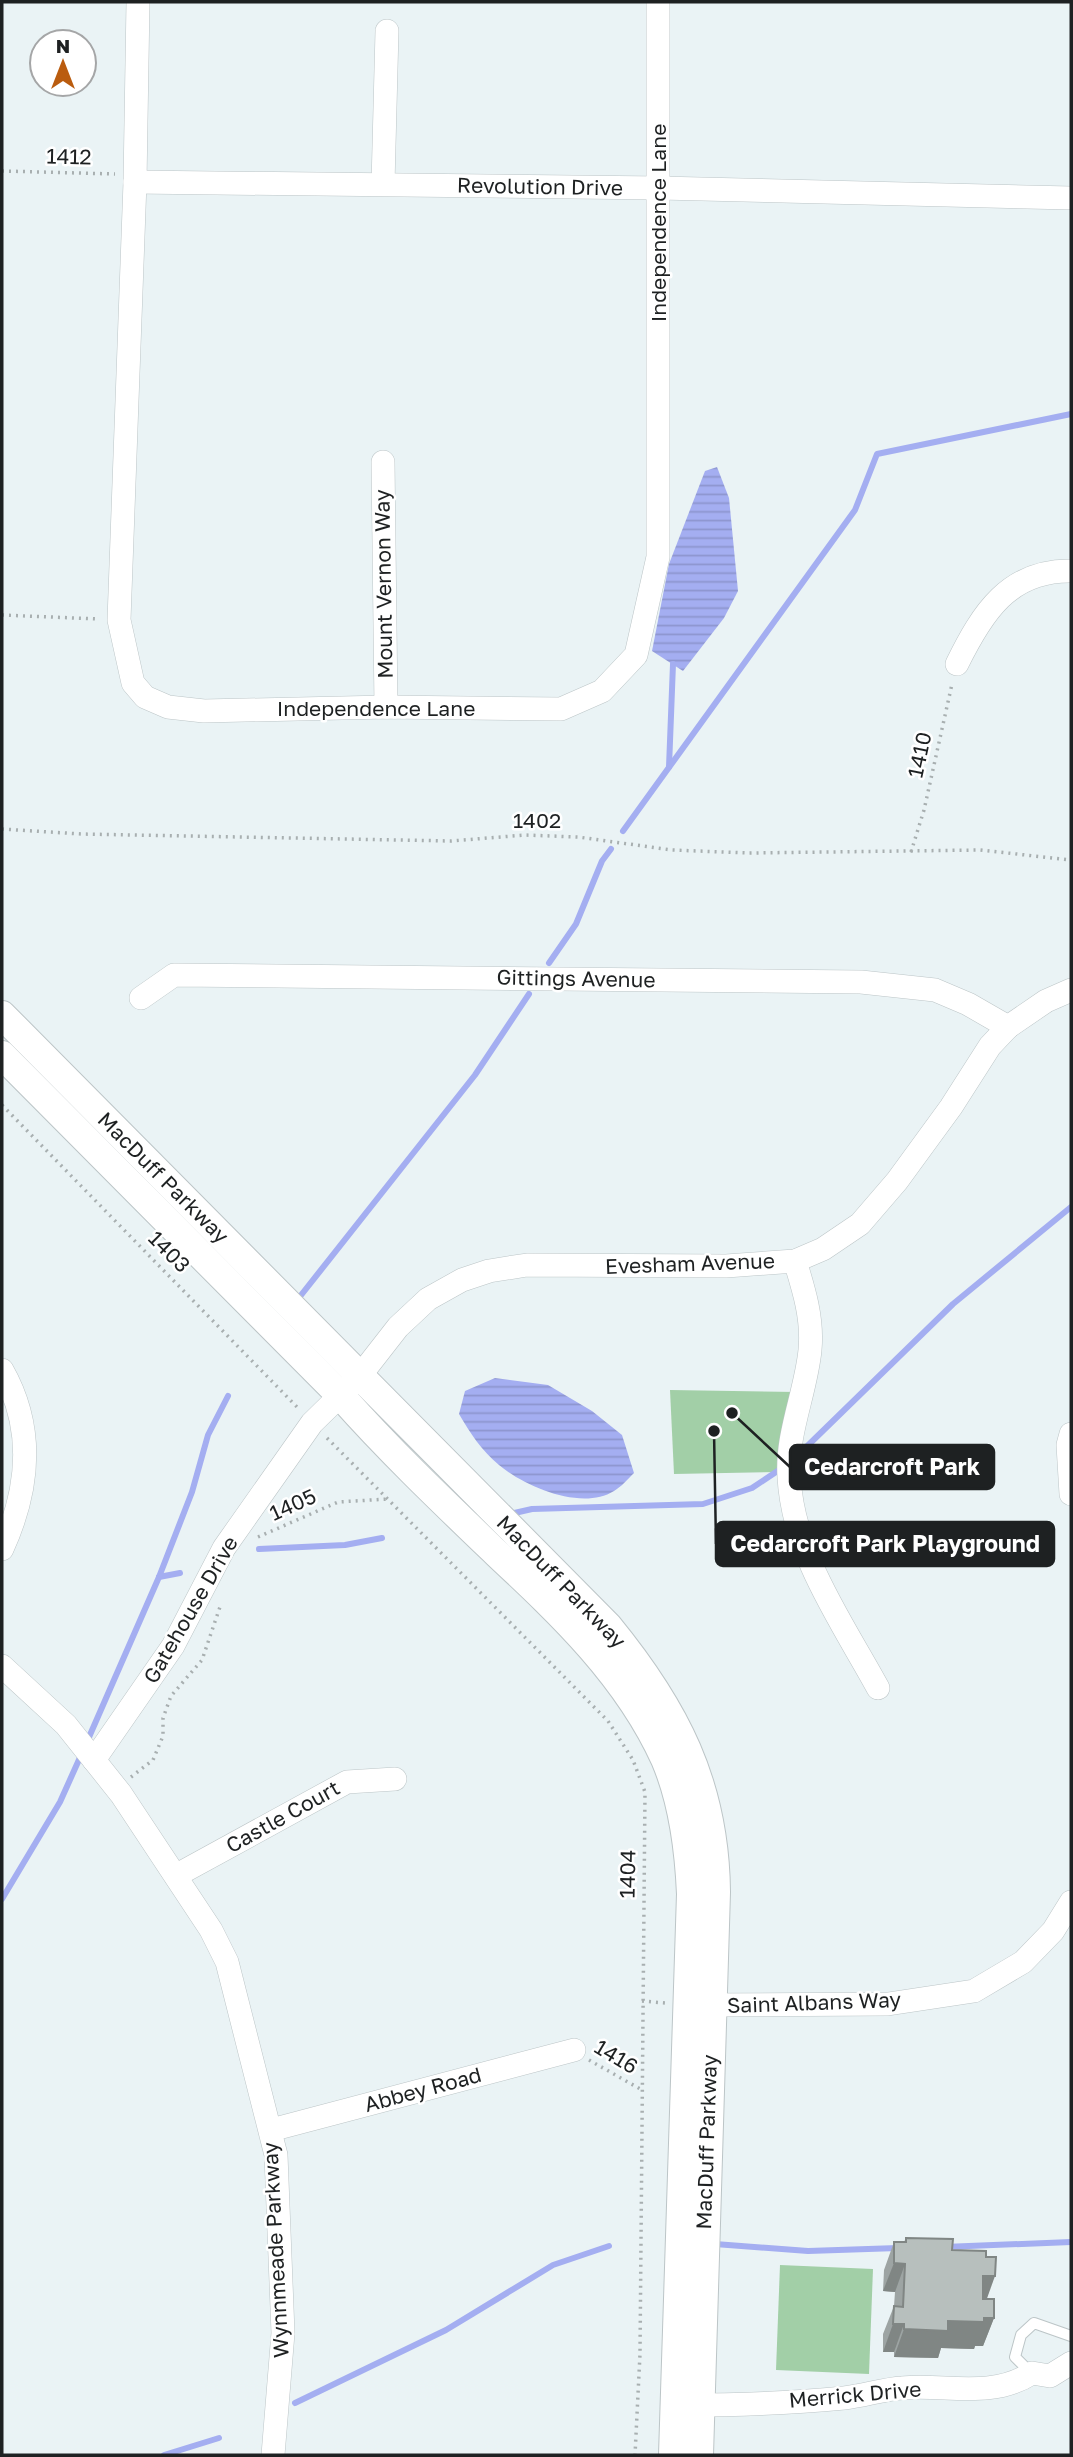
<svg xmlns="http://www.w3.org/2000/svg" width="1073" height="2457" font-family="'Golos Text',sans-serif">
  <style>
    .green { fill: #a2cfa7 }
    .water { fill: url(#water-rules) }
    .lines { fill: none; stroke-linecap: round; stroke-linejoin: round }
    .stream { stroke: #a4aef1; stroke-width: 6 }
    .service-casing { stroke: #bcc5c7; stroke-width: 12 }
    .minor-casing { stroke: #bcc5c7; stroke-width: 24 }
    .tertiary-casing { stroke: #bcc5c7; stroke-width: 30 }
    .path { stroke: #a8afb0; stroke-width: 3.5; stroke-dasharray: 2 5; stroke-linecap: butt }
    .service { stroke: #fff; stroke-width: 10 }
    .minor { stroke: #fff; stroke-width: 23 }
    .tertiary { stroke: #fff; stroke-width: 28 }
    .wall { fill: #9da4a3 }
    .shaded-wall { fill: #808684 }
    .building { fill: #b7bfbd; stroke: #808684; stroke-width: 2 }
    .labels { text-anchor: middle; stroke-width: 5; stroke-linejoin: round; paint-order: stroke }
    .street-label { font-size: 21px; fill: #1e2122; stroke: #fff }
    .leader { fill: none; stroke: #1e2122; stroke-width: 2.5 }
    .callout-dot { fill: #1e2122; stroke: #fff; stroke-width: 2.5 }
    .callout { fill: #1e2122; stroke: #1e2122; stroke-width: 2.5 }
    .callout-label { font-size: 23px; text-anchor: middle; font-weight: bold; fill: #fff }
  </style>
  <defs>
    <pattern id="water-rules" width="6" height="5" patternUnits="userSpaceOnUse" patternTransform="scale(1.75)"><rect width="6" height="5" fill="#a4aef1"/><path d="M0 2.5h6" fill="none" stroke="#8d95ce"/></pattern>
  </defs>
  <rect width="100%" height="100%" fill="#eaf3f5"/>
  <g class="green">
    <polygon points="670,1390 796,1392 782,1472 674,1474"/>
    <polygon points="780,2265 873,2269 869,2374 776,2370"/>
  </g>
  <g class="water">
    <polygon points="717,467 729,498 738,591 724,618 683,671 652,651 669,564 705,471"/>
    <path d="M495 1378 548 1385 592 1411 622 1435 634 1473C628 1479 621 1487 614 1491 582 1511 525 1487 499 1465 482 1451 470 1433 459 1414L465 1391Z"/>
  </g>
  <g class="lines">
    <g class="stream">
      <polyline points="669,767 673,664"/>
      <polyline points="623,831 855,510 877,454 1071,414"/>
      <polyline points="549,963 576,924 602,861 611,849"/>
      <polyline points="298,1299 475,1075 529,994"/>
      <polyline points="796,1457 953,1304 1071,1207"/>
      <polyline points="510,1514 532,1509 703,1504 752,1488 782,1468"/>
      <polyline points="259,1549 345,1545 382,1538"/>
      <polyline points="159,1577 180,1573"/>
      <polyline points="86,1744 159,1577 192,1492 208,1435 228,1396"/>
      <polyline points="2,1899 60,1802 82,1753"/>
      <polyline points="715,2244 808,2251 898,2248"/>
      <polyline points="944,2247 1071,2242"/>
      <polyline points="295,2403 446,2330 553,2265 609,2246"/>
      <polyline points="164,2455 219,2438"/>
    </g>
    <g class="service-casing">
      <polyline id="service" points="1031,2373 1015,2357 1021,2335 1034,2323 1071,2336"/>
    </g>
    <g class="minor-casing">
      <g id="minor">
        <polyline points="138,2 135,182 119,620 133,683 145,697 168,707 204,711 386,707 561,709 602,691 636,655 658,557 658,2"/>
        <polyline points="135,182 660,188 1071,198"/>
        <polyline points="383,184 387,31"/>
        <polyline points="383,462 386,707"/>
        <path d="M957 664C982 613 1009 570 1071 571"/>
        <polyline points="141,998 174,975 861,982 935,990 968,1004 1008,1027"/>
        <path d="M795 1261C804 1290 813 1319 810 1350 806 1392 786 1434 789 1477 793 1554 842 1622 878 1688"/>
        <path d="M2 1370C35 1428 29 1490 2 1549"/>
        <polyline points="1071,1434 1068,1445 1071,1494"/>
        <polyline points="2,1666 66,1725 121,1794 211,1930 227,1962 276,2155 283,2333 273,2455"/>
        <polyline points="94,1760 173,1646 224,1548 312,1423 359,1377 398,1327 428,1299 462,1280 489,1271 527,1265 726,1266 795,1261 823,1249 860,1224 897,1181 951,1107 990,1046 1008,1027 1046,1001 1071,990"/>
        <polyline points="177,1875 347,1782 395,1779"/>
        <polyline points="695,2005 888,2004 974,1991 1023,1962 1053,1931 1071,1902"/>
        <polyline points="271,2130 574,2050"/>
        <path d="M684 2405C737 2405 792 2403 844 2398 864 2396 883 2389 902 2388 947 2384 992 2399 1032 2373L1050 2376 1071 2363"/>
      </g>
    </g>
    <g class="tertiary-casing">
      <g id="tertiary">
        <path d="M2 1015 608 1626C675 1708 715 1784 716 1892L699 2455"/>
        <path d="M2 1055 341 1396C388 1449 439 1498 490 1547 557 1610 626 1673 665 1759 683 1801 689 1848 691 1894L673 2455"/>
      </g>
    </g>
    <g class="path">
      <polyline points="2,171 115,174"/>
      <polyline points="2,615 98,619"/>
      <polyline points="2,829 81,834 451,841 525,835 578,837 672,850 749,853 980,850 1071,860"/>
      <polyline points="911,852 924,810 952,684"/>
      <polyline points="2,1105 297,1407"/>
      <polyline points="327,1438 608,1721 633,1760 645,1792 640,2354 635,2455"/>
      <polyline points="258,1537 338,1502 388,1499"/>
      <polyline points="131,1777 153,1760 163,1736 163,1718 171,1696 202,1660 221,1604"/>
      <polyline points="642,2001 665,2003"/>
      <polyline points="589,2060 642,2090"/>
    </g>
    <use href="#service" class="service"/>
    <use href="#minor" class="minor"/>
    <use href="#tertiary" class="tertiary"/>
  </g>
  <polygon class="wall" points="906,2238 952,2250 987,2299 994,2318 983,2346 975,2346 974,2349 941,2348 938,2358 894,2357 894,2352 883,2352 883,2334 894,2306 895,2292 883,2291 884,2270 894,2242 904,2242"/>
  <g class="shaded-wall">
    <polygon points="894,2263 905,2264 895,2292 883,2291"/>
    <polygon points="983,2276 995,2276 985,2304 973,2303"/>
    <polygon points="984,2318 994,2318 983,2346 975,2346 974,2349 941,2348 938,2358 894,2357 904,2329 948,2321"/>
    <polygon points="893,2324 904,2324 894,2352 883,2352"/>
  </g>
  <polygon class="building" points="906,2238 953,2239 952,2250 986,2251 986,2257 996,2257 995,2276 983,2276 983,2299 994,2299 994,2318 984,2318 984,2322 948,2321 948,2331 904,2329 904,2324 893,2324 894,2306 903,2307 905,2264 894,2263 894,2242 906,2242"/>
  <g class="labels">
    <g class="street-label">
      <text transform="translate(69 157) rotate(1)" y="7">1412</text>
      <text transform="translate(540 187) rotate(1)" y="7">Revolution Drive</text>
      <text transform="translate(659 223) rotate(-90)" y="7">Independence Lane</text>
      <text transform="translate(384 584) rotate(-91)" y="7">Mount Vernon Way</text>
      <text x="376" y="716">Independence Lane</text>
      <text transform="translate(920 755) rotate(-78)" y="7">1410</text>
      <text x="537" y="828">1402</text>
      <text transform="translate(576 979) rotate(1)" y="7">Gittings Avenue</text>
      <text transform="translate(163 1178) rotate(45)" y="7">MacDuff Parkway</text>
      <text transform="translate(169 1252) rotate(45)" y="7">1403</text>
      <text transform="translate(690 1264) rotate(-2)" y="7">Evesham Avenue</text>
      <text transform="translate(293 1505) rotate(-24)" y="7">1405</text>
      <text transform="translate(561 1582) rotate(46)" y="7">MacDuff Parkway</text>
      <text transform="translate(191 1610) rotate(-60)" y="7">Gatehouse Drive</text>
      <text transform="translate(283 1817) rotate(-29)" y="7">Castle Court</text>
      <text transform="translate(628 1874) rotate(-89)" y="7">1404</text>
      <text transform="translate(814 2003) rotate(-2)" y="7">Saint Albans Way</text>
      <text transform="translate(616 2057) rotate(31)" y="7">1416</text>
      <text transform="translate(423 2090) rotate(-15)" y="7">Abbey Road</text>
      <text transform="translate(707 2142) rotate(-88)" y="7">MacDuff Parkway</text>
      <text transform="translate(276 2250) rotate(-93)" y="7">Wynnmeade Parkway</text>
      <text transform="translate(855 2395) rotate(-5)" y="7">Merrick Drive</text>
    </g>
  </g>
  <path class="leader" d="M732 1413L790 1467M714 1431L716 1544"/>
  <g class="callout-dot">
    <circle cx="732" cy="1413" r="7"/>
    <circle cx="714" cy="1431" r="7"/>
  </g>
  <g class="callout">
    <rect x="790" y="1445" width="204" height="44" rx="7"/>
    <rect x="716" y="1522" width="338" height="44" rx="7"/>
  </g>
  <g class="callout-label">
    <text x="892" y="1475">Cedarcroft Park</text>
    <text x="885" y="1552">Cedarcroft Park Playground</text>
  </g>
  <rect width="1073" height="2457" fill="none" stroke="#1e2122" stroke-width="7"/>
  <g transform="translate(63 63)"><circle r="33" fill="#ffffff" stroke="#a5a6a7" stroke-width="2"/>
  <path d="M0-5L12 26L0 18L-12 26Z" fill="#ba5c0f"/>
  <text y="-10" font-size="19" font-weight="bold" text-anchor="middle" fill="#1e2122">N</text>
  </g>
</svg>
